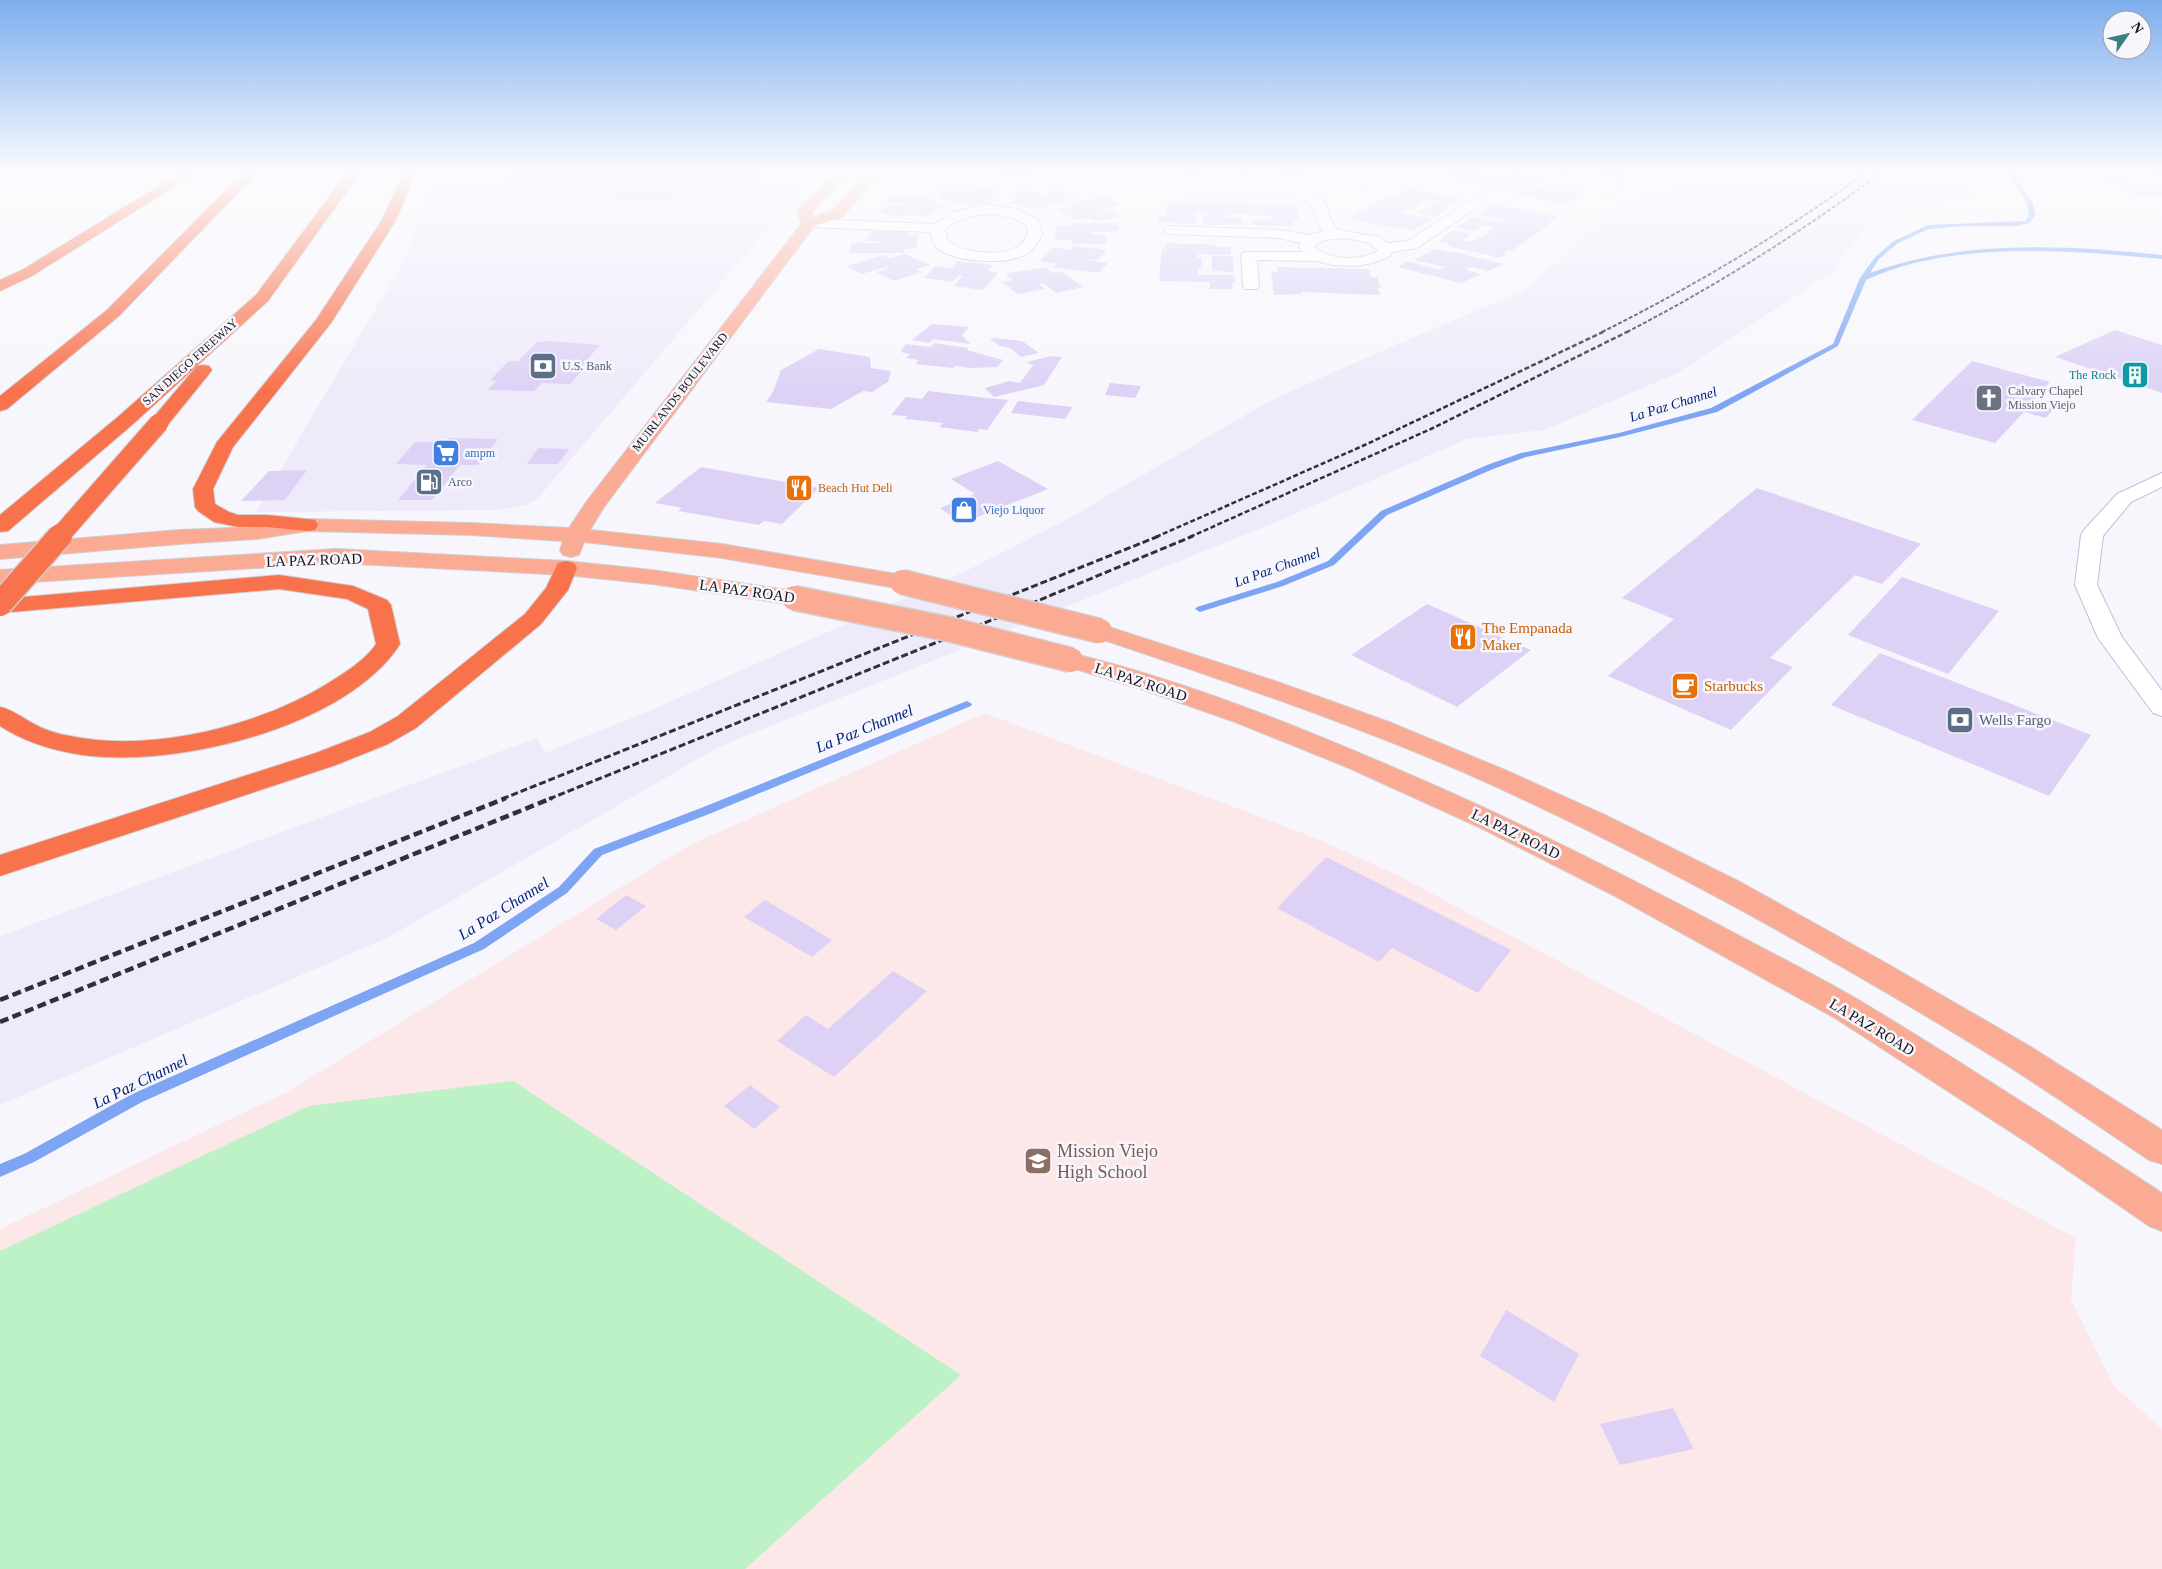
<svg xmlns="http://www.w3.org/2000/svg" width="2162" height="1569" font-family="'Times New Roman',serif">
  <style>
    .built { fill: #efeaf9 }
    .education { fill: #fce7e9 }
    .green { fill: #bdf2c7 }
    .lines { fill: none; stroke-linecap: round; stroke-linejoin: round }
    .stream { fill: #7da5f4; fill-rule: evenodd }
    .building { fill: #ddd2f6 }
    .minor-casing { stroke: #c5bcda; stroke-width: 2 }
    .major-casing { stroke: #d1d0d2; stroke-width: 2 }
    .highway-casing { stroke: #d1d0d2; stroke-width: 2 }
    .minor { fill: #fff; fill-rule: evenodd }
    .major { fill: #fbaa94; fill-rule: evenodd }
    .highway { fill: #f8724c; fill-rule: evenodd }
    .rail-far3 { stroke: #322f38; stroke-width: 2; stroke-dasharray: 4 2; stroke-linecap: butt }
    .rail-far2 { stroke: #322f38; stroke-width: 2.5; stroke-dasharray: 5 2.5; stroke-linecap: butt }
    .rail-far1 { stroke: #322f38; stroke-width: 3; stroke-dasharray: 7 3; stroke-linecap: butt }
    .rail { stroke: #322f38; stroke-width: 4.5; stroke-dasharray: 9 4.5; stroke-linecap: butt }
    .major-bridge-casing { stroke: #d1d0d2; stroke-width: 27; stroke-linecap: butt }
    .highway-bridge-far1-casing { stroke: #d1d0d2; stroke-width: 21; stroke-linecap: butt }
    .highway-bridge-casing { stroke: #d1d0d2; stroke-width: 27; stroke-linecap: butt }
    .major-bridge { stroke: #fbaa94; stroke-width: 24 }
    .highway-bridge-far1 { stroke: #f8724c; stroke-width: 19 }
    .highway-bridge { stroke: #f8724c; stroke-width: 24 }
    .labels { text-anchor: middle; stroke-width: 5; stroke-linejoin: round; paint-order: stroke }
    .far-street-label { font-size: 12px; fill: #18151f; stroke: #f7f6fc }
    .far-service-label { font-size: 12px; fill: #4e5e75; stroke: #f7f6fc; text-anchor: start }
    .far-culture-label { font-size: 12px; fill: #0d838f; stroke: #f7f6fc; text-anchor: end }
    .far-worship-label { font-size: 12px; fill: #5b616d; stroke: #f7f6fc; text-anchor: start }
    .far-shop-label { font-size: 12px; fill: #366cbe; stroke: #f7f6fc; text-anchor: start }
    .far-food-label { font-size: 12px; fill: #c56008; stroke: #f7f6fc; text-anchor: start }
    .far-water-label { font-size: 14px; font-style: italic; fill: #00227a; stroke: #f7f6fc }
    .street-label { font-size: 15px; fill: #18151f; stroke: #f7f6fc }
    .food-label { font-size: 15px; fill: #c56008; stroke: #f7f6fc; text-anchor: start }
    .service-label { font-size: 15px; fill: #4e5e75; stroke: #f7f6fc; text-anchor: start }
    .water-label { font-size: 16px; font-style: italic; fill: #00227a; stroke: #f7f6fc }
    .near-education-label { font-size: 18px; fill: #785e54; stroke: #f7f6fc; text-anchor: start }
  </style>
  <rect width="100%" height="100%" fill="#f7f6fc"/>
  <g class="built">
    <polygon points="440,173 815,173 538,498 527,505 500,510 256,512 403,262"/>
    <polygon points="1721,173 1956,173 1955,175 1975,194 1876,212 1832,272 1678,373 1544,430 1467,439 1269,525 721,746 387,938 0,1105 0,936 537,738 545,753 642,714 964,572 1064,521 1268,402 1363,359 1525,290 1620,206 1677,185"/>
  </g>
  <polygon class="education" points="985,713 1318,839 1399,876 2076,1238 2071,1300 2114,1386 2162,1429 2162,1569 0,1569 0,1229 287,1092 690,845"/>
  <polygon class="green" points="513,1081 961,1375 745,1569 0,1569 0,1251 309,1106"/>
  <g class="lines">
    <g class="stream">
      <path d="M2008 173H2012L2033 203 2035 216 2029 223 2017 226H1964L1929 229 1898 243 1879 259 1870 273C1963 239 2066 245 2162 255V259C2070 250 1951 240 1866 280L1838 346 1717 412 1620 437 1526 457 1493 469 1387 515 1334 565 1283 586 1203 611 1200 612 1195 609 1197 607 1277 582 1328 561 1381 511 1487 465 1521 453 1619 433 1711 408 1833 344 1860 278 1875 257 1894 241 1928 225 2025 221 2029 216 2027 203Z"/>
      <polygon points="967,701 972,704 971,706 709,814 602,855 567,893 484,949 142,1102 34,1162 0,1177 0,1164 24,1154 132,1094 474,943 559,887 594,849 701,808"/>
    </g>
  </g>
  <g class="building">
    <polygon points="513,173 763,173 743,197 677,195 673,200 486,195"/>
    <polygon points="996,173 1031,173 1036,176 1015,180 1006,179"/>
    <polygon points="1183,173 1204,173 1198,177 1180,175"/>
    <polygon points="1277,173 1307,173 1311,177 1282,178"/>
    <polygon points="1446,173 1477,173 1500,180 1517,182 1521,180 1504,177 1512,173 1517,173 1546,179 1530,186 1541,188 1554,180 1586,188 1581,191 1586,192 1563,205 1503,190 1501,191 1436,177"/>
    <polygon points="1582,173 1637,173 1622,178 1627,180 1621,183"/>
    <polygon points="2139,173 2162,173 2162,178 2139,174"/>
    <polygon points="1233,174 1251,174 1251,180 1232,179"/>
    <polygon points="2097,179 2162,182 2162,196 2133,195 2120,186 2108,186"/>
    <polygon points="959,186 965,187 967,194 972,194 970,189 996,188 1000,198 990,198 991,204 953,205 952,200 942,201 939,187"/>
    <polygon points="1404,186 1461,199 1452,205 1425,199 1420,202 1424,202 1411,210 1404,209 1407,210 1401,213 1433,219 1413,230 1401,227 1398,229 1349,218 1390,195 1396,196 1400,194 1396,193 1400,190 1397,189"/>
    <polygon points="1019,189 1043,192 1037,196 1042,197 1053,189 1077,193 1058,206 1050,204 1042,209 1007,204 1015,199 1005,198"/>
    <polygon points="900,194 936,200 931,203 945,205 924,217 910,214 904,217 878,212 893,204 905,207 907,205 885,201"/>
    <polygon points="1107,197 1120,205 1095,209 1109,209 1122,217 1094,221 1089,218 1074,220 1057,209 1072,206 1068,203"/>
    <polygon points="1167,202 1296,204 1299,220 1293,220 1294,226 1253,225 1253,219 1273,219 1272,216 1236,214 1223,215 1223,218 1243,218 1243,225 1203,225 1203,216 1206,217 1206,214 1195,213 1196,224 1157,222 1157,216 1166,216"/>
    <polygon points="1435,203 1452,206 1435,217 1418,213"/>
    <polygon points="1493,204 1559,217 1547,222 1552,223 1513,250 1509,250 1504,253 1507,254 1501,258 1447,246 1449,244 1437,242 1453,230 1471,234 1463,240 1471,242 1491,232 1487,231 1493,227 1484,225 1475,231 1457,227 1471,217 1502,223 1507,220 1477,215"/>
    <polygon points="1074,223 1119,223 1119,231 1090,232 1090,234 1106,235 1106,244 1072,244 1072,240 1054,240 1056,226 1073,226"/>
    <polygon points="870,231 908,231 908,234 919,234 916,249 904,249 904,253 849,253 852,243 881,243 882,241 867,241"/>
    <polygon points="1166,243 1217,245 1217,247 1231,247 1231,255 1198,254 1197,258 1202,258 1201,269 1198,268 1197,275 1235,275 1235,283 1232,283 1232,289 1210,289 1210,282 1159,281 1162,248 1165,249"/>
    <polygon points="1074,246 1107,250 1097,260 1081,259 1108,263 1098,273 1053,267 1057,264 1040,261 1054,247 1071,250"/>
    <polygon points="1436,249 1448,252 1451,251 1503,264 1488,271 1472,267 1466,270 1481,274 1461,283 1398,267 1408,261 1439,270 1445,267 1414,260"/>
    <polygon points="905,254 930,265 916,269 922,272 894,281 876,272 889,268 886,267 862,274 846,266 883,255 889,258"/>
    <polygon points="1212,256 1233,256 1233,272 1212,271"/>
    <polygon points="957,261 993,265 988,271 998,273 983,290 954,286 963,276 958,276 952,282 924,278 936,266 951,268"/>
    <polygon points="1045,267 1053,273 1062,272 1083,287 1056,293 1043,283 1038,284 1045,289 1017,294 1002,282 1013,280 1005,274"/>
    <polygon points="1277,267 1369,269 1371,277 1377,277 1381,288 1378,288 1380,295 1302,292 1302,294 1274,295 1271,272 1278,272"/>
    <polygon points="932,324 969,327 962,335 970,344 933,339 930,343 912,340"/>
    <polygon points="2115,330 2162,345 2162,393 2055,357"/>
    <polygon points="992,338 1022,341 1039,353 1021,357 1010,348 1000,346 990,339"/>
    <polygon points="548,341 600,345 577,371 582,371 570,384 542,383 534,391 488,390 496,381 490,380 509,361 518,361 537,342"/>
    <polygon points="934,343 968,348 967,350 1003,360 997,367 970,368 955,366 953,368 916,364 918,360 906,358 911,354 900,352 906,344 931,347"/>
    <polygon points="819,349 870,357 871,368 891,371 888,382 872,392 863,391 831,409 766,402 773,392 781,370"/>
    <polygon points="1051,356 1062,357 1044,385 994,397 985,388 1009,381 1020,383 1034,364 1031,365 1027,362"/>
    <polygon points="1972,361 2050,382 2031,403 2053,409 2046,418 2024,412 1995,443 1912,420"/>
    <polygon points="1110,383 1141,386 1135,398 1105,395"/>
    <polygon points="928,391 986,398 1008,400 987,430 979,429 977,432 939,427 943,423 905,419 907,416 891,415 906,397 922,399"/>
    <polygon points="1018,401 1073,407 1065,419 1011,413"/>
    <polygon points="448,438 498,439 478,465 460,465 432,500 398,500 427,465 396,464 415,442 445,442"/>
    <polygon points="538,448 569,449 558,464 527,464"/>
    <polygon points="998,461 1048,489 962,523 940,508 975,494 951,479"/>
    <polygon points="701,467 819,488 782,524 764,521 759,525 678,511 682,508 655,503"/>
    <polygon points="307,470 285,500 241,501 269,471"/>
    <polygon points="1757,488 1921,544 1882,584 1855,575 1770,658 1793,667 1731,730 1608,676 1674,619 1622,598"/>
    <polygon points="1902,577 1999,611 1948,674 1848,635"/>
    <polygon points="1427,604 1531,650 1457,707 1351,655"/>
    <polygon points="1880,653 2091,735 2049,796 1831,705"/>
    <polygon points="1326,857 1511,950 1478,993 1392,948 1379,962 1277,908"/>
    <polygon points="626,895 646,906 616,930 596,919"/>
    <polygon points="765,900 832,940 812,957 744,917"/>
    <polygon points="893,971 927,991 834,1077 777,1041 806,1015 828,1029"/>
    <polygon points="750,1085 780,1107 754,1129 724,1106"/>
    <polygon points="1506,1310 1579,1354 1554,1402 1480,1356"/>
    <polygon points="1673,1408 1694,1449 1620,1465 1600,1424"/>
  </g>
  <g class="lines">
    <g class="minor-casing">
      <g id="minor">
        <path d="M1100 173H1122L1201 185 1268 188 1302 186 1389 173H1406L1405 176 1382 182 1312 193 1326 204 1331 221 1338 230 1380 237 1388 243 1408 241 1473 199H1483L1485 202 1417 248 1392 252 1390 256 1373 263 1356 266 1332 265 1317 261 1257 260 1259 286 1257 289H1245L1243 286 1241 255 1244 252H1302L1299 247 1301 243 1279 238 1171 234 1166 233 1164 230 1166 227 1171 226 1279 230 1309 235 1324 231 1317 222 1314 209 1297 195C1231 198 1167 192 1102 176ZM1345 238 1370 243 1378 251C1360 261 1328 261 1314 246L1324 240Z"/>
        <polygon points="1532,173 1554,173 1616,187 1618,190 1611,194 1534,176"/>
        <path d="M985 205 1017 209 1039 221 1042 235C1038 241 1034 249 1028 253 1010 265 960 263 942 251 934 247 932 240 931 232L809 227 804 226 802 223 804 220 809 219 935 224 954 212ZM985 214C1001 214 1014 216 1027 226L1028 235C1025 239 1022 244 1017 247 1001 257 961 253 948 241L945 229C958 219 970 216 985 214Z"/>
        <polygon points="2162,473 2162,487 2131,502 2103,536 2097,585 2122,637 2162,691 2162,716 2153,713 2098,638 2075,585 2081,535 2084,530 2117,494"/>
      </g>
    </g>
    <g class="major-casing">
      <g id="major">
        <polygon points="835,173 849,173 811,213 813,217 832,211 867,173 881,173 842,217 814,226 604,507 590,530 722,544 902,575 910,577 913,582 910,587 902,589 722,558 584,542 579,555 571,557 563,555 560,550 563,541 471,535 307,531 257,539 179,544 0,559 0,545 179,530 257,527 307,519 471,523 569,528 587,501 802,223 797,212 799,209"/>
        <polygon points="336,549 566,561 652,570 794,591 802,593 806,598 802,603 794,605 652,584 566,575 336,563 0,584 0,570"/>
        <path d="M1100 624 1275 681 1389 722 1505 770 1607 816 1742 883 1884 962 2026 1044 2162 1130V1164L2149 1160C2100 1127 2051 1093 2000 1061 1835 959 1665 864 1488 783 1359 725 1225 681 1092 636L1088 631 1092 626Z"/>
        <path d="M1071 653C1194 683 1313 732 1429 783 1532 828 1632 879 1732 932 1775 955 1820 977 1862 1002 1963 1063 2063 1128 2162 1193V1231L2149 1226 2034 1147 1835 1018 1613 895 1481 828 1349 768 1235 722 1138 688 1062 665 1059 660 1062 655Z"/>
      </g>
    </g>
    <g class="highway-casing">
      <g id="highway">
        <polygon points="180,173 196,173 32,276 0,291 0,280 22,270"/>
        <polygon points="243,173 257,173 119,316 7,409 0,411 0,396 107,310"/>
        <polygon points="347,173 360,173 268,301 133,424 8,531 0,532 0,515 119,416 256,295"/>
        <polygon points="403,173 416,173 396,220 331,323 233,447 213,489 215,504 229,512 238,515 267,515 307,519 315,520 318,525 315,530 307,531 267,527 238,527 214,522 198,511 195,507 193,489 217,442 316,320 382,220"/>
        <polygon points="203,365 209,366 212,370 209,374 166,427 159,429 152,427 149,423 152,419 197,366"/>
        <polygon points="566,561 574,563 577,568 568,590 541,624 416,728 388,744 336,765 0,876 0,855 316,753 370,732 398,716 525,614 546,588 558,563"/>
        <path d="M279 575 353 586 387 600 391 605 400 644C346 729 165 772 71 753 45 748 22 740 0 726V707C13 710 23 718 34 724 45 730 57 734 70 736 152 753 260 726 330 682 346 672 362 662 374 647L376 644 368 609 347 599 279 589 0 613V599Z"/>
      </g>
    </g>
    <use href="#minor" class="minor"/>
    <use href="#major" class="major"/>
    <use href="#highway" class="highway"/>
    <g class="rail-far3">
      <path d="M1602 332C1694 286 1782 234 1865 173"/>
      <path d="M1627 332C1716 286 1800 233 1881 173"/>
    </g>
    <g class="rail-far2">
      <polyline points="1156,537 1367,444 1605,331"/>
      <polyline points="1190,537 1433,428 1629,331"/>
    </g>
    <g class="rail-far1">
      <polyline points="502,799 1159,536"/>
      <polyline points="549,799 982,624 1193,536"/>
    </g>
    <g class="rail">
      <polyline points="0,1000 506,798"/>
      <polyline points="0,1022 552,798"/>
    </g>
    <g class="major-bridge-casing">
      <g id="major-bridge">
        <polyline points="902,582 1100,631"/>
        <polyline points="794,598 948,629 1071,660"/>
      </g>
    </g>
    <g class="highway-bridge-far1-casing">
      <polyline id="highway-bridge-far1" points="59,537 159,423"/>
    </g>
    <g class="highway-bridge-casing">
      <polyline id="highway-bridge" points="0,604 60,536"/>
    </g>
    <use href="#major-bridge" class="major-bridge"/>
    <use href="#highway-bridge-far1" class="highway-bridge-far1"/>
    <use href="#highway-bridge" class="highway-bridge"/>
  </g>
  <linearGradient id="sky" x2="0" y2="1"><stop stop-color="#7daeed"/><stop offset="0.44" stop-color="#fbfbfe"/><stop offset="1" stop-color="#fbfbfe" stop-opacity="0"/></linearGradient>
  <rect width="2162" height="392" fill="url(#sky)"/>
  <defs>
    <g id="bank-square" transform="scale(1.4375)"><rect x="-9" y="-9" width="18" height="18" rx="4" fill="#5c6f8a" stroke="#f7f6fc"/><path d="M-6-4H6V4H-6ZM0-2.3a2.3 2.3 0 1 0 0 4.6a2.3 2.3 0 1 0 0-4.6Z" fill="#fff"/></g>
    <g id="building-square" transform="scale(1.4375)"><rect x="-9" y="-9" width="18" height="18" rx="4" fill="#0f9aa8" stroke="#f7f6fc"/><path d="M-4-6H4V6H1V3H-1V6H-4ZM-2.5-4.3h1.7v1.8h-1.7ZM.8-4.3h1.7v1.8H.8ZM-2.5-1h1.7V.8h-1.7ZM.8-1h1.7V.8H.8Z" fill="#fff"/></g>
    <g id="church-square" transform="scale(1.4375)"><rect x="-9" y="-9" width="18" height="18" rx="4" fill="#6b7280" stroke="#f7f6fc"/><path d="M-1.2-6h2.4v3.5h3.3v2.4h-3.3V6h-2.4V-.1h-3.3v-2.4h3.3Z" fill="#fff"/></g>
    <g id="supermarket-square" transform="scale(1.4375)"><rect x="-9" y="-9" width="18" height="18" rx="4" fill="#3f7fe0" stroke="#f7f6fc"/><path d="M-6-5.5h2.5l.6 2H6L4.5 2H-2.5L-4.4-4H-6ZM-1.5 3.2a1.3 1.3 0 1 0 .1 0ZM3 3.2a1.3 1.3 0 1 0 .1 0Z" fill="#fff"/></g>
    <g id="fuel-square" transform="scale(1.4375)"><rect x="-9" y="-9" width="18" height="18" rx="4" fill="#5c6f8a" stroke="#f7f6fc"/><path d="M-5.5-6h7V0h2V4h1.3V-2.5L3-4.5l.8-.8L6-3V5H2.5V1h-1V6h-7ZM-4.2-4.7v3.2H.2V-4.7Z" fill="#fff"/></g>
    <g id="restaurant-square" transform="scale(1.4375)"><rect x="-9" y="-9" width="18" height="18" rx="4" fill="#e8710a" stroke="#f7f6fc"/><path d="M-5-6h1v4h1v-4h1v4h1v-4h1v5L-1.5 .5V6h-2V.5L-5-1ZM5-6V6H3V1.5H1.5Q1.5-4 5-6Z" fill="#fff"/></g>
    <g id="shop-square" transform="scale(1.4375)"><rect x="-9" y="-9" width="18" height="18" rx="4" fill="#3f7fe0" stroke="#f7f6fc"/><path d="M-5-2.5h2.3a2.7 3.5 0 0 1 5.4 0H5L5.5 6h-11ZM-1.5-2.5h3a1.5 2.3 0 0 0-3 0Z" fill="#fff"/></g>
    <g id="cafe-square" transform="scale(1.4375)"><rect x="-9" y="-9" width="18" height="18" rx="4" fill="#e8710a" stroke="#f7f6fc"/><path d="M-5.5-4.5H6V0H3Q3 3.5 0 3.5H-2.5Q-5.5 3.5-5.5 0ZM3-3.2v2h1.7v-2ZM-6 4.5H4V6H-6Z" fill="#fff"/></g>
    <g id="school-square" transform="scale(1.4375)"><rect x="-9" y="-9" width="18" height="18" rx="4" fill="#8d6e63" stroke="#f7f6fc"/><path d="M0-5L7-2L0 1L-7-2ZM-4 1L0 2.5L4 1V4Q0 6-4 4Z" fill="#fff"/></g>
  </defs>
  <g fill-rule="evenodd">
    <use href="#bank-square" x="543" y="366"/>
    <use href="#building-square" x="2135" y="375"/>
    <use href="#church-square" x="1989" y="398"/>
    <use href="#supermarket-square" x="446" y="453"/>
    <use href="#fuel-square" x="429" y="482"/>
    <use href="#restaurant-square" x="799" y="488"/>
    <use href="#shop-square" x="964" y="510"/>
    <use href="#restaurant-square" x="1463" y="637"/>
    <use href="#cafe-square" x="1685" y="686"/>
    <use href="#bank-square" x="1960" y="720"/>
    <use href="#school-square" x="1038" y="1161"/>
  </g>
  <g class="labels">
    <g class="far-street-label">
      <text transform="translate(190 362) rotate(-42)" y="4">SAN DIEGO FREEWAY</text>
      <text transform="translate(680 392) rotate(-52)" y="4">MUIRLANDS BOULEVARD</text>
    </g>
    <g class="far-service-label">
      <text x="562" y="370">U.S. Bank</text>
      <text x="448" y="486">Arco</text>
    </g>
    <g class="far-culture-label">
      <text x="2116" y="379">The Rock</text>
    </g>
    <g class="far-worship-label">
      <text x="2008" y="395">Calvary Chapel<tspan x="2008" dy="14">Mission Viejo</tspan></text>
    </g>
    <g class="far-shop-label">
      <text x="465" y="457">ampm</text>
      <text x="983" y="514">Viejo Liquor</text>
    </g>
    <g class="far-food-label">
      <text x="818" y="492">Beach Hut Deli</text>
    </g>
    <g class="far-water-label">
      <text transform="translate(1673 404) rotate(-17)" y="5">La Paz Channel</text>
      <text transform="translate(1277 567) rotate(-20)" y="5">La Paz Channel</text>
    </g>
    <g class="street-label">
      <text transform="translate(314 560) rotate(-2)" y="5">LA PAZ ROAD</text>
      <text transform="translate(747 591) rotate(8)" y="5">LA PAZ ROAD</text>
      <text transform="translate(1141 682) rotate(18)" y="5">LA PAZ ROAD</text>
      <text transform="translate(1516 834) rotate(26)" y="5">LA PAZ ROAD</text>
      <text transform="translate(1872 1027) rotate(31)" y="5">LA PAZ ROAD</text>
    </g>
    <g class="food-label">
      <text x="1482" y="633">The Empanada<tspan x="1482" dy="17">Maker</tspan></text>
      <text x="1704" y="691">Starbucks</text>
    </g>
    <g class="service-label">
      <text x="1979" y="725">Wells Fargo</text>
    </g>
    <g class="water-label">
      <text transform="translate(864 728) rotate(-22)" y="6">La Paz Channel</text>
      <text transform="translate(503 908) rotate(-32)" y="6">La Paz Channel</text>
      <text transform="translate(140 1081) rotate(-26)" y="6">La Paz Channel</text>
    </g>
    <g class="near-education-label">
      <text x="1057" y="1157">Mission Viejo<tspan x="1057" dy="21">High School</tspan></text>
    </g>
  </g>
  <g transform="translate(2127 35) rotate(56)"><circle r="24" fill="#f7f6fc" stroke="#9e9ca4"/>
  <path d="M0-4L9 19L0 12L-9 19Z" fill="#398180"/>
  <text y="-8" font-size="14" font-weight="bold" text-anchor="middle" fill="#18151f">N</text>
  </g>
</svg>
